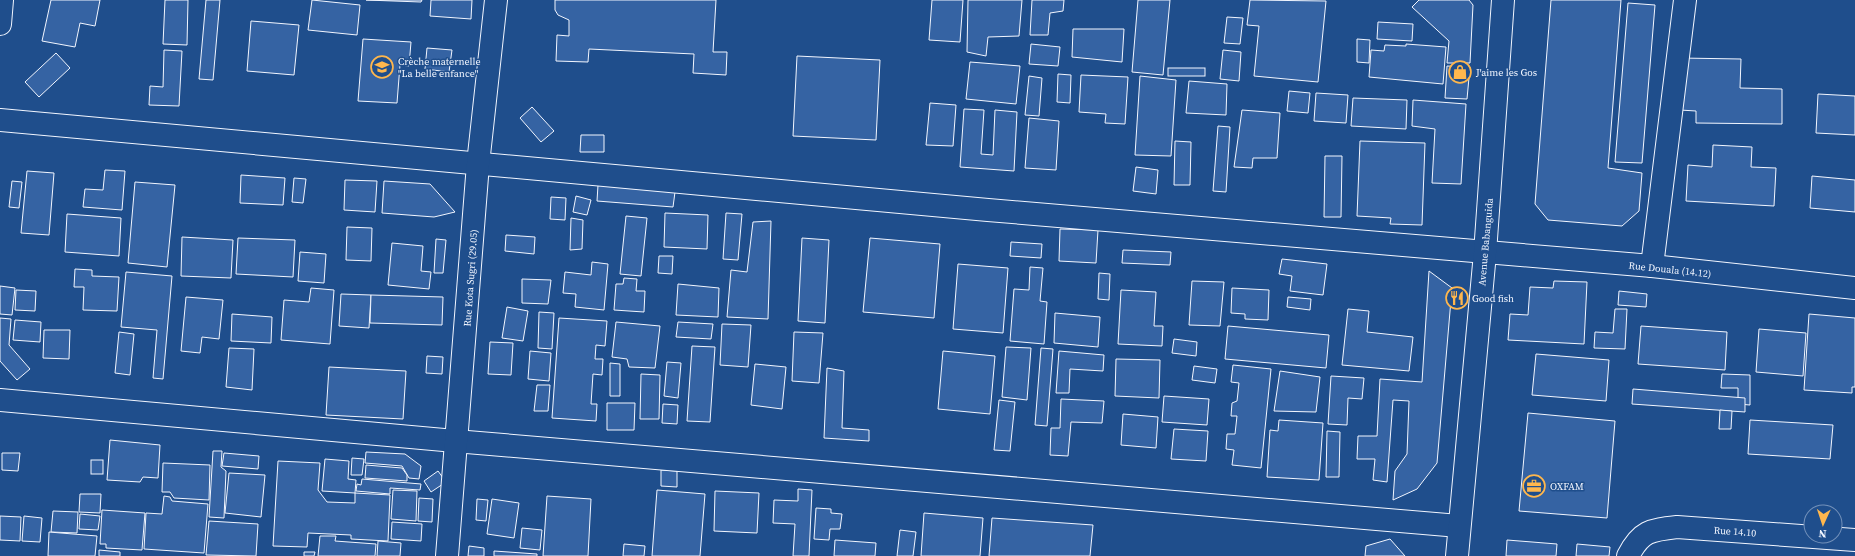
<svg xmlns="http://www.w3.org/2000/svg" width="1855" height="556" font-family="'Source Serif 4',serif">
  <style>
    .building { fill: #3563a3; stroke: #f2f6ff }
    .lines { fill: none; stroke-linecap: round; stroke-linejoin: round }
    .minor-casing { stroke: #f2f6ff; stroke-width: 24 }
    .tertiary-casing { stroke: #f2f6ff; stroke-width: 24 }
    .minor { stroke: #1f4e8c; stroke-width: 22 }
    .tertiary { stroke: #1f4e8c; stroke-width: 22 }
    .labels { text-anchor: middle; stroke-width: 3; stroke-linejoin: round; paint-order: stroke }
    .poi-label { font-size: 10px; fill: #f2f6ff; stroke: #1f4e8c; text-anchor: start }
    .street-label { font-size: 10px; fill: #f2f6ff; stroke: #1f4e8c }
  </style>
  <rect width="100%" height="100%" fill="#1f4e8c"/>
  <g class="building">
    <polygon points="51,0 100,0 95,26 80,23 75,47 42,41"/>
    <polygon points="165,0 188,0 187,45 163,44"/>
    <polygon points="206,0 220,0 213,80 199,79"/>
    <polygon points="312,0 360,5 357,35 308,30"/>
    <polygon points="366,0 422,0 421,2"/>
    <polygon points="431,0 472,0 471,19 430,16"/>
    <polygon points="555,0 716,0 713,52 727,52 726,75 693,73 694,54 589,49 588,62 556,61 557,35 569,36 569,20 558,15 555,10"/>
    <polygon points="932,0 963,0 960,42 929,40"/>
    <polygon points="968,0 1022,0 1019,36 988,37 986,56 967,52"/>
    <polygon points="1032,0 1064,0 1063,11 1050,13 1048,35 1030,35"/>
    <polygon points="1138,0 1170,0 1163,75 1132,72"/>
    <polygon points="1250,0 1326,1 1318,82 1254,76 1259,26 1247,25"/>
    <polygon points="1419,0 1469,0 1473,5 1470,63 1447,63 1449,41 1412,7"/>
    <polygon points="1551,0 1621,0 1608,168 1642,173 1639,211 1622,226 1548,220 1535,204"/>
    <polygon points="1628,3 1655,5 1642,163 1615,162"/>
    <polygon points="1227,17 1243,18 1240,44 1224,43"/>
    <polygon points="251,21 299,25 294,75 247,71"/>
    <polygon points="1378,22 1413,24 1412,41 1377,39"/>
    <polygon points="1073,29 1124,29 1122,62 1072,57"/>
    <polygon points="363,39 411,42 409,66 400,65 397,103 358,101"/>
    <polygon points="1357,39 1370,40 1369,63 1357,62"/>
    <polygon points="1031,44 1060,47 1058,66 1029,64"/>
    <polygon points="1406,44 1446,47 1443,84 1369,77 1371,50 1384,51 1385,45 1406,46"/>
    <polygon points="427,48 452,50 449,72 425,69"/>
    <polygon points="164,50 182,51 179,106 149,105 150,86 163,87"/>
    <polygon points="1223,50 1241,52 1239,81 1220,79"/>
    <polygon points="56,53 70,68 39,97 25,82"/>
    <polygon points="797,56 880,60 876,140 793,136"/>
    <polygon points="1680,58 1741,59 1740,88 1782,89 1782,124 1696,123 1696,111 1680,110"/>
    <polygon points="970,62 1020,66 1016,104 966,99"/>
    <polygon points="1447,66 1470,67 1467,99 1445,98"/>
    <rect x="1168" y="68" width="37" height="8"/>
    <polygon points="1058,74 1071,75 1070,103 1057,102"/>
    <polygon points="1081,75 1128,77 1125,124 1105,123 1106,114 1079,112"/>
    <polygon points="1029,76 1042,78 1039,116 1025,115"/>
    <polygon points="1140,76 1176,80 1171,156 1135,155"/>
    <polygon points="1189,81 1227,84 1226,115 1186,113"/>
    <polygon points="1289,91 1310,93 1308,113 1287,111"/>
    <polygon points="1316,93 1348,95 1346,123 1314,121"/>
    <polygon points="1818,94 1855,96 1855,135 1816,133"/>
    <polygon points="1353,98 1407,100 1406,129 1351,126"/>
    <polygon points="1413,100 1466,104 1461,184 1432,183 1435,129 1412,126"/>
    <polygon points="930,103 956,105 953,146 926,145"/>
    <polygon points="532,107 554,131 541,142 520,118"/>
    <polygon points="964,109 984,110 981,154 993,155 995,110 1017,112 1014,171 960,167"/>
    <polygon points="1242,110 1280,113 1277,158 1253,158 1252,168 1234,167"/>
    <polygon points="1029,118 1059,121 1056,170 1025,168"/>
    <polygon points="1218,126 1230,127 1226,192 1213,191"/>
    <polygon points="581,135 604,135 604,152 580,152"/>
    <polygon points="1175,141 1191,142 1190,185 1174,185"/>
    <polygon points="1360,141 1425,143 1422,225 1390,224 1391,218 1357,216"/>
    <polygon points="1713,145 1752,147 1751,167 1776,168 1774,206 1686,201 1688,165 1712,167"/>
    <polygon points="1325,156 1342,156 1341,217 1324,217"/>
    <polygon points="1136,167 1158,170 1156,194 1133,191"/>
    <polygon points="105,170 125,171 122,210 83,207 85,189 103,190"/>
    <polygon points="27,171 54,173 49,235 21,233"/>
    <polygon points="241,175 285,178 283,205 240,203"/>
    <polygon points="1812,176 1855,180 1855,212 1810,208"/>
    <polygon points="294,178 306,179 303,203 292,202"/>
    <polygon points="345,180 377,181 375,212 344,210"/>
    <polygon points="12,181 22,182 19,208 9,207"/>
    <polygon points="384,181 430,184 455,212 434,217 382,213"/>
    <polygon points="135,182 175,185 167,267 128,263"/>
    <polygon points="598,185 675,192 673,207 597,201"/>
    <polygon points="576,196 591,200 587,215 573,212"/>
    <polygon points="551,197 566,198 565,220 550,219"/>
    <polygon points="665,213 708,215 707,249 664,247"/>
    <polygon points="726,213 742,214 738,260 723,259"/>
    <polygon points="67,214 121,218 119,256 65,252"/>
    <polygon points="626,216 647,218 641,276 620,274"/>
    <polygon points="571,218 583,220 582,249 570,250"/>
    <polygon points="771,221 768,319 727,317 731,270 747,272 753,222"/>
    <polygon points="347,227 372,228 371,261 346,260"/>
    <polygon points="1060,229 1098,230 1096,263 1059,261"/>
    <polygon points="506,235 535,237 534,254 505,251"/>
    <polygon points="182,237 233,240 231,278 181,276"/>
    <polygon points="238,238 295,240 293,277 236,274"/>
    <polygon points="802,238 829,240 825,323 798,321"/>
    <polygon points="870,238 940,244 934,318 863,312"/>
    <polygon points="436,239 446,240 443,273 434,273"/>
    <polygon points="1011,242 1042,244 1041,258 1010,256"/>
    <polygon points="392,243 423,246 421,271 431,272 429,289 388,285"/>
    <polygon points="1123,250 1171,252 1170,265 1122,263"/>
    <polygon points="300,252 326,254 324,283 298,281"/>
    <polygon points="659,256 673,256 672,274 658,273"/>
    <polygon points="1282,259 1327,264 1323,295 1290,291 1292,276 1279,274"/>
    <polygon points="592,262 608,264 604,310 575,307 576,294 563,293 565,272 591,275"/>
    <polygon points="958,264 1008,268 1003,333 953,329"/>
    <polygon points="1030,267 1043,268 1040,301 1047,302 1044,344 1010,341 1014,289 1029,290"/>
    <polygon points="75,269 92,270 92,276 119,277 117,311 83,310 84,287 74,287"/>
    <polygon points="1429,271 1452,288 1437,463 1417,489 1393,500 1395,471 1407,454 1409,401 1393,400 1387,482 1373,480 1375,459 1357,459 1358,436 1377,436 1380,379 1422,382"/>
    <polygon points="126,272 172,276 163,379 153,378 157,330 121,327"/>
    <polygon points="1099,273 1110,274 1109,300 1098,299"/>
    <polygon points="624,278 637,279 636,291 645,291 644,312 614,310 616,284 623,284"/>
    <polygon points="522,279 551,280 548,304 522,303"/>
    <polygon points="1192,281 1224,282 1220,326 1189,325"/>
    <polygon points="1554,281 1587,282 1584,344 1508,340 1510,314 1528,315 1530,287 1553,288"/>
    <polygon points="678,284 719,288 718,317 676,315"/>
    <polygon points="0,286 15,288 12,315 0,314"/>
    <polygon points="311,288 334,290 330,344 281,340 284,300 309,302"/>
    <polygon points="1232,288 1269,290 1268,320 1245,319 1245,314 1231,313"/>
    <polygon points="16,290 36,291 35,311 15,310"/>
    <polygon points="1121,290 1156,292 1154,326 1163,326 1162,346 1118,344"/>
    <polygon points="1619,291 1647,294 1646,307 1618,305"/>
    <polygon points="341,294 371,295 369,328 339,326"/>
    <polygon points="371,295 443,297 442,325 370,323"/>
    <polygon points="186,297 223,300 219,339 202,337 200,353 181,351"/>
    <polygon points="1288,297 1311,299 1310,310 1287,307"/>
    <polygon points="507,307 528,311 523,341 502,338"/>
    <polygon points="1348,309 1369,311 1367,332 1413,337 1409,371 1342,365"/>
    <polygon points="1615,309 1627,309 1625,349 1594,348 1595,332 1613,333"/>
    <polygon points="539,312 554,313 552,349 538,348"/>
    <polygon points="1055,313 1100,317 1098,347 1054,343"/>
    <polygon points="232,314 272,317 271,343 231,341"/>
    <polygon points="1809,314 1855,318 1855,387 1852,387 1852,393 1804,390"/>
    <polygon points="0,318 11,319 9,345 30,369 17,380 0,361"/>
    <polygon points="559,318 607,321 605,346 596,345 595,359 603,359 602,375 593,374 591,404 597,404 596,421 552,418"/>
    <polygon points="15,320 41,322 40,342 13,340"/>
    <polygon points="616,322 660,326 655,368 629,367 627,359 612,357"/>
    <polygon points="678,322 713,324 711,339 676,337"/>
    <polygon points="722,324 751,325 748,367 720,365"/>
    <polygon points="1228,326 1329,335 1326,368 1225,359"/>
    <polygon points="1641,326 1727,332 1725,370 1638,364"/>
    <polygon points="1759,329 1806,333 1803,376 1756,372"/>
    <polygon points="44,330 70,330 69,359 43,358"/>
    <polygon points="119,332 134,334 130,375 115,373"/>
    <polygon points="794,332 823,333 819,383 792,381"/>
    <polygon points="1174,339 1197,342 1196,356 1172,353"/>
    <polygon points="490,342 513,343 511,375 488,374"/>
    <polygon points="692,346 715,347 710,422 687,421"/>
    <polygon points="1006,347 1031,348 1027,400 1002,397"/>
    <polygon points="229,348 254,349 252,390 226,387"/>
    <polygon points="1041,348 1053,349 1047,426 1035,425"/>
    <polygon points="530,351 551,353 549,381 528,379"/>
    <polygon points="943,351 995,356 990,414 938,409"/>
    <polygon points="1059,351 1104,355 1103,371 1070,369 1069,393 1056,393"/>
    <polygon points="1536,354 1609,360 1606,401 1532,395"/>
    <polygon points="427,356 443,357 442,374 426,373"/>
    <polygon points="1116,359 1160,360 1159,398 1115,396"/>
    <polygon points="667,362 681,363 678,398 664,396"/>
    <polygon points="610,363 620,364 620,396 610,396"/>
    <polygon points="755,364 786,367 782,409 751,405"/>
    <polygon points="1233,365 1271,369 1261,468 1232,465 1234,450 1226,449 1227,434 1235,434 1237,416 1231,416 1232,403 1237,401 1239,383 1231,382"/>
    <polygon points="1194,366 1217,369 1215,383 1192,380"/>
    <polygon points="329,367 406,371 403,419 326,415"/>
    <polygon points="827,368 844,371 842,428 869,430 869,441 824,438"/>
    <polygon points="1280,371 1320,377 1316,412 1274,411"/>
    <polygon points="641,374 660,375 659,419 640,419"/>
    <polygon points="1722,374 1750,375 1750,405 1738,404 1738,388 1721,388"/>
    <polygon points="1331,376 1364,378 1362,399 1348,398 1347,425 1328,424"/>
    <polygon points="537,385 550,385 548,411 534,411"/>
    <polygon points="1633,389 1745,398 1745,412 1632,404"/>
    <polygon points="1164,396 1209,399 1207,425 1162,422"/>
    <polygon points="1061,399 1104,401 1102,423 1071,422 1068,456 1050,455 1051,428 1060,428"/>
    <polygon points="999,400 1015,402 1010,451 994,450"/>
    <polygon points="607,403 635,403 634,430 607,430"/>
    <polygon points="663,404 678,405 677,424 662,423"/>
    <polygon points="1720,410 1732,411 1731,429 1719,429"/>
    <polygon points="1528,413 1615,421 1607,518 1519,511"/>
    <polygon points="1123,414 1158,417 1156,448 1121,445"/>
    <polygon points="1279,420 1323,423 1319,480 1267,477 1270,430 1278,431"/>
    <polygon points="1750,420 1833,425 1830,459 1748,454"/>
    <polygon points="1174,429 1208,431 1206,461 1171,459"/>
    <polygon points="1327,431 1340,432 1339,477 1326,477"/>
    <polygon points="110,440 160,445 158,478 143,477 140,482 107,480"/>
    <polygon points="213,451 222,451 221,467 226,471 224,518 209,517"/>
    <polygon points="366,452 405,454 421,466 419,479 409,478 402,466 365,463"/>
    <polygon points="2,453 20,453 18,471 2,470"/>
    <polygon points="224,453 259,456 258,469 222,466"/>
    <polygon points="352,458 364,459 362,475 351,475"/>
    <polygon points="325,459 349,461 348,479 356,480 355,493 322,491"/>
    <rect x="91" y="460" width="12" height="14"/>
    <polygon points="278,461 320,463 318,490 327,502 355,503 355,493 390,495 388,541 351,539 351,535 308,533 307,547 273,546"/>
    <polygon points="163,463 210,465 209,500 174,498 170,492 162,492"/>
    <polygon points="366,465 402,468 407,475 407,481 365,478"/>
    <polygon points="661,470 677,471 677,487 661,486"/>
    <polygon points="438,471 446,482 431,492 424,481"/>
    <polygon points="229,473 265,475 261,517 225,513"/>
    <polygon points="362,479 421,484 420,490 390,488 390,494 356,491 357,484 361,485"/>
    <polygon points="798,489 812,490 809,556 793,556 795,524 773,523 774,500 798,501"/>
    <polygon points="393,490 417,491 416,521 391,519"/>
    <polygon points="657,490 705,494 700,556 652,556"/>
    <polygon points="715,491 759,493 757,533 714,531"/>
    <polygon points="80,494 101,494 100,513 79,512"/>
    <polygon points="164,496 170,497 172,501 208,504 204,553 144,549 146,513 162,514"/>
    <polygon points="547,496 591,499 588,556 543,556"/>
    <polygon points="419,498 433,499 432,522 418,521"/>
    <polygon points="477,499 488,500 486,521 476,520"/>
    <polygon points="492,499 519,503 514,538 487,534"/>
    <polygon points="816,508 831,509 831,513 842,514 840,529 830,529 829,540 814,539"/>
    <polygon points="102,510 145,513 142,550 106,548 106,544 100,544"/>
    <polygon points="53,511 78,512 77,533 51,532"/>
    <polygon points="924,513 983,518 980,556 921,556"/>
    <polygon points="80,514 100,516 98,530 79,529"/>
    <polygon points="0,516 21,517 20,541 0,540"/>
    <polygon points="24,516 42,518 40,542 22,541"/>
    <polygon points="992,518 1093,525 1090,556 989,556"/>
    <polygon points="209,521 258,524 256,556 206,555"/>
    <polygon points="392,522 422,524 421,541 391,539"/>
    <polygon points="522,528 542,530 540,550 520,548"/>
    <polygon points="900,530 916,532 913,556 897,556"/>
    <polygon points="49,532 97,536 95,556 48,556"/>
    <polygon points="320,536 336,536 335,541 376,544 375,556 318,556"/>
    <polygon points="1390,539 1405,556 1365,556 1366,546"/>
    <polygon points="835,540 876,543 875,556 834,556"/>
    <polygon points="1507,540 1557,544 1556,556 1506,556"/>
    <polygon points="378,541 401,543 400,556 377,556"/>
    <polygon points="624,544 645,546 644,556 623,556"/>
    <polygon points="1577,544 1610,547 1609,556 1576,556"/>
    <polygon points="469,546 484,548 484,556 468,556"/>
    <polygon points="99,550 120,552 120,556 99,556"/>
    <polygon points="494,551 537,554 537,556 494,556"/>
    <polygon points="304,552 315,552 314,556 304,556"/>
  </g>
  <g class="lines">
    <g class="minor-casing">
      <g id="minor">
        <polyline points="0,24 2,0"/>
        <polyline points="0,120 988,210 1652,266 1855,288"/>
        <polyline points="1652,266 1685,0"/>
        <polyline points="0,400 455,441 1459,526"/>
        <polyline points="447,556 478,164 496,0"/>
        <path d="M1628 556C1641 531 1650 530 1677 527L1855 540"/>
      </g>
    </g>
    <g class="tertiary-casing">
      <polyline id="tertiary" points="1457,556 1485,253 1503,0"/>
    </g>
    <use href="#minor" class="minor"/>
    <use href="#tertiary" class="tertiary"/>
  </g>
  <defs>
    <g id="school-ring" transform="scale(1.15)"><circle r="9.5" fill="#1f4e8c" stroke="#ffb74d" stroke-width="1.5"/><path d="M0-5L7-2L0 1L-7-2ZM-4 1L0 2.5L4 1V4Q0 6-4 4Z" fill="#ffb74d"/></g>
    <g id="shop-ring" transform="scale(1.15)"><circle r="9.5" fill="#1f4e8c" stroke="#ffb74d" stroke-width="1.5"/><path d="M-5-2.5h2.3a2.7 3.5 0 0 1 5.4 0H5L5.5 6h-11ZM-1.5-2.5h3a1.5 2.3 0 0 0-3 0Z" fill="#ffb74d"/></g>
    <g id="restaurant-ring" transform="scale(1.15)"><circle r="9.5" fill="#1f4e8c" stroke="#ffb74d" stroke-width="1.5"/><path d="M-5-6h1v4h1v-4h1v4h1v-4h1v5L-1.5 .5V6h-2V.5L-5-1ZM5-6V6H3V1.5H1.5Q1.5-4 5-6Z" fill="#ffb74d"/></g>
    <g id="office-ring" transform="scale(1.15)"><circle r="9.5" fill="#1f4e8c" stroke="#ffb74d" stroke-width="1.5"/><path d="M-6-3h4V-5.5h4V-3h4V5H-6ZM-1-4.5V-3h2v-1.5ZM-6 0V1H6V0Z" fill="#ffb74d"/></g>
  </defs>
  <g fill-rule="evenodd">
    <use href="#school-ring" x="382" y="67"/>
    <use href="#shop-ring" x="1460" y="72"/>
    <use href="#restaurant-ring" x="1457" y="298"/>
    <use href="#office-ring" x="1534" y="486"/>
  </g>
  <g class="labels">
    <g class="poi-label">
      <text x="398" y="65">Crèche maternelle<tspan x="398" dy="12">"La belle enfance"</tspan></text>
      <text x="1476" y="76">J'aime les Gos</text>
      <text x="1472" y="302">Good fish</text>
      <text x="1550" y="490">OXFAM</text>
    </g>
    <g class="street-label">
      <text transform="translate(1485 242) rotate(-85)" y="4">Avenue Babanguida</text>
      <text transform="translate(1670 269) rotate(6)" y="4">Rue Douala (14.12)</text>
      <text transform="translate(470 278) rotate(-86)" y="4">Rue Kota Sugri (29.05)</text>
      <text transform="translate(1735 531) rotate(4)" y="4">Rue 14.10</text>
    </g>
  </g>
  <g transform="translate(1823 524) rotate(183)"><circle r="19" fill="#1f4e8c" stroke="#7391ba"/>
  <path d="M0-3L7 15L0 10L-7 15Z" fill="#ffb74d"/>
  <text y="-6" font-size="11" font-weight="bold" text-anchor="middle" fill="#f2f6ff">N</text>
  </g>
</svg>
